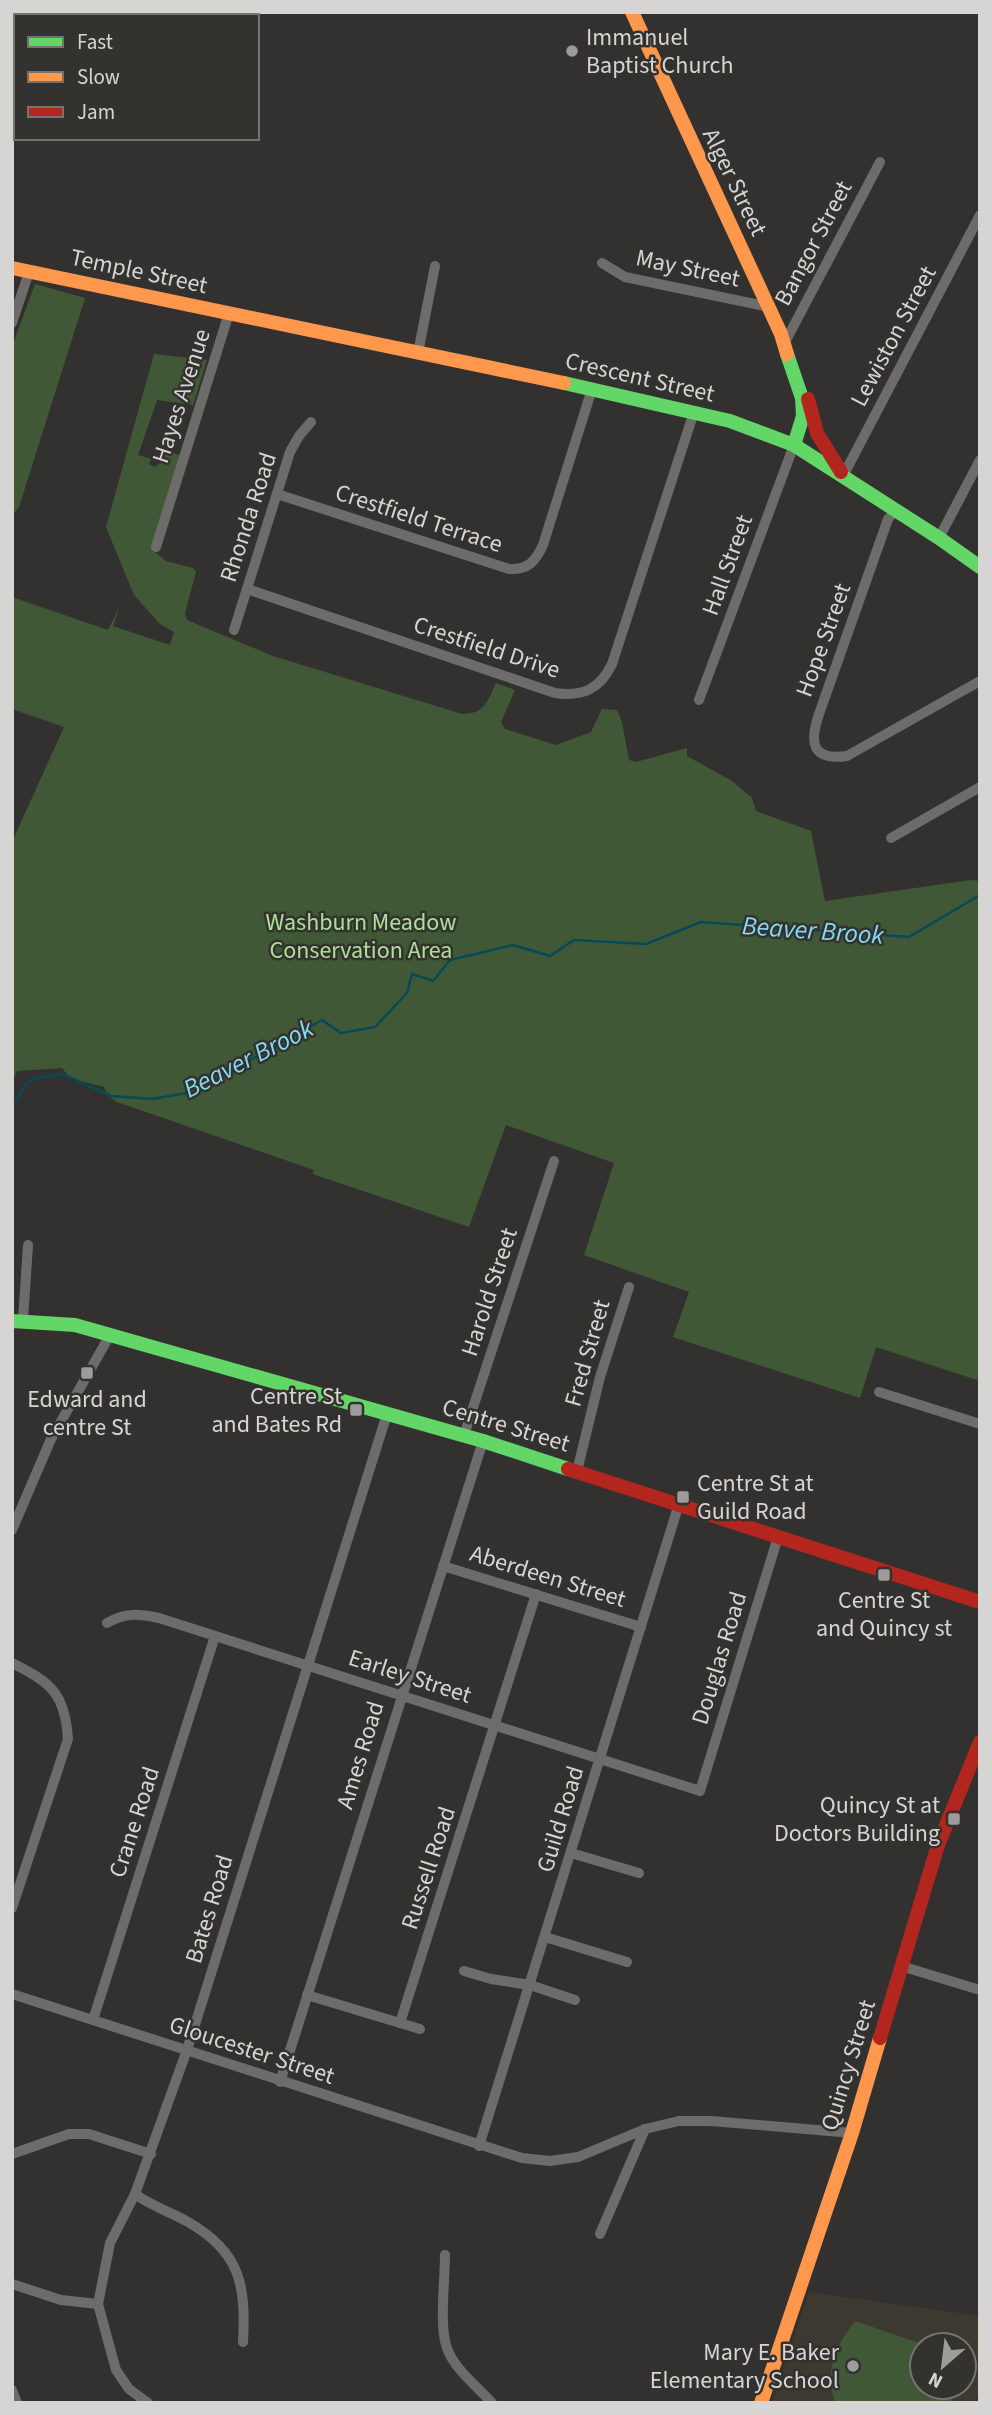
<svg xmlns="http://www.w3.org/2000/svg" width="992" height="2415" font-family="'Source Sans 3',sans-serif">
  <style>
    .built { fill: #3d3930; fill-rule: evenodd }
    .green { fill: #415837 }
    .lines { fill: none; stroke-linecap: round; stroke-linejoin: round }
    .stream { stroke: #064a59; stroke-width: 2.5 }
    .street { stroke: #6d6c6a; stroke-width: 10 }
    .fast { stroke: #63d668; stroke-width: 14 }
    .slow { stroke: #ff974d; stroke-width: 14 }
    .jam { stroke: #b3261e; stroke-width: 14 }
    .poi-dot { fill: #9d9c9a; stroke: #34322e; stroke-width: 2.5 }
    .labels { text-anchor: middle; stroke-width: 5; stroke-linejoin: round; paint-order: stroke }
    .poi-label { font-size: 24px; fill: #d6d5d3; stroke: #34322e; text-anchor: end }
    .street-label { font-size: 24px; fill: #d6d5d3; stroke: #34322e }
    .park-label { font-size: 24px; fill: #abe094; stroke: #34322e }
    .water-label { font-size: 26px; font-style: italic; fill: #82dcf5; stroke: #34322e }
  </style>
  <rect width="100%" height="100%" fill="#33312f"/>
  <path class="built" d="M809 2292 980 2316V2388L975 2403H772ZM922 2345H964V2387H922Z"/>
  <g class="green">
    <polygon points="35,284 85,298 19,507 12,515 12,347"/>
    <path d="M154 354 207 360 193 405 157 400 138 455 151 459 149 464 155 467 159 464 164 451 180 455 152 550 166 561 193 568 196 572 185 613 187 620 273 656 462 714C485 714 487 702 496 683L515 690 501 722 505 729 556 745 591 732 602 709 617 710 622 722 629 760 636 762 687 748V756L732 781 752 798 756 811 811 831 825 901 971 880 980 881V1371L977 1380 876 1347 860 1398 673 1337 689 1292 584 1255 614 1163 506 1125 469 1227 313 1174 314 1170 117 1102 107 1095 104 1087 70 1078 62 1068 17 1071 12 1083V842L64 727 12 709V597L108 630 119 608 113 626 170 645 174 632 160 624 134 595 106 527Z"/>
    <path d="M855 2321 925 2345H922V2387H957L950 2403H835C825 2369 834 2348 855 2321Z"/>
  </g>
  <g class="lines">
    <polyline class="stream" points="12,1103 16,1101 26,1084 35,1078 62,1074 111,1096 152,1099 193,1092 322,1020 341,1033 375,1027 407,993 412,974 433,981 450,960 513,945 550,956 574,940 646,944 701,922 909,937 980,895"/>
    <g class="street">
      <polyline points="602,263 625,277 769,307"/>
      <polyline points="12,323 29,272"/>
      <polyline points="784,344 880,162"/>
      <polyline points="418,353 435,266"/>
      <polyline points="843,476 980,215"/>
      <path d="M277 494 509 569C528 570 535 562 543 545L592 389"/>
      <path d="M896 510 888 519 819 714C809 743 812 761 847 756L980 681"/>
      <polyline points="939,538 980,460"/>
      <polyline points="156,547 229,313"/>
      <path d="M247 589 555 693C583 697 600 689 612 664L694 412"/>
      <polyline points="234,630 290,452 299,436 311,422"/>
      <polyline points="699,700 794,445"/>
      <polyline points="891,838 980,787"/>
      <polyline points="23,1320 28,1245"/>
      <polyline points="879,1392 980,1424"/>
      <polyline points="464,1435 554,1161"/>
      <polyline points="577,1471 600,1377 629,1287"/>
      <polyline points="12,1530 51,1439 110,1335"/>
      <polyline points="443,1566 641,1627"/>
      <path d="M107 1623C126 1612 139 1614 159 1618L700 1791 778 1537"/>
      <path d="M12 1663C52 1683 65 1694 68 1739L12 1908"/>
      <polyline points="571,1853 639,1873"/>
      <polyline points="545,1937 627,1962"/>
      <polyline points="901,1966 980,1990"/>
      <polyline points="464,1971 491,1979 530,1985 575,2000"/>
      <polyline points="12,1994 522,2158 550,2161 578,2157 645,2129 679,2121 711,2121 852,2133"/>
      <polyline points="307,1995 420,2029"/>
      <polyline points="93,2020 215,1636"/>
      <polyline points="400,2023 536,1594"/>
      <polyline points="280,2082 483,1441"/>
      <polyline points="479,2146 679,1504"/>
      <polyline points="12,2154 69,2134 89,2134 151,2154"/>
      <path d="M135 2194C151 2206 171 2212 188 2222 241 2252 246 2286 243 2342"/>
      <polyline points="600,2234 645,2129"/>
      <path d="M445 2255C445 2279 439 2328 447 2348 454 2369 478 2387 492 2403"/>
      <polyline points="12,2284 61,2300 98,2304"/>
      <polyline points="12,2390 17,2403"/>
      <polyline points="148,2403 129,2389 116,2370 98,2304 110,2243 135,2194 187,2050 387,1414"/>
    </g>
    <g class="fast">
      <polyline points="787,354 802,398 803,416 794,445"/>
      <polyline points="564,383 730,421 794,445 939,538 980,567"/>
      <polyline points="12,1321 75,1325 483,1441 568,1469"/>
    </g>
    <g class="slow">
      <polyline points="632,12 781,334 787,354"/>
      <polyline points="12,268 564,383"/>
      <polyline points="761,2403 852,2133 880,2038"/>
    </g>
    <g class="jam">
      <polyline points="808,399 817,433 841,472"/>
      <polyline points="568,1469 980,1602"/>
      <polyline points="880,2038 938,1845 980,1742"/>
    </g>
  </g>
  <g class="poi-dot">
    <circle cx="572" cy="51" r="7"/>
    <rect x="80" y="1366" width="14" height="14" rx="3.5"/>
    <rect x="349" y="1403" width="14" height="14" rx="3.5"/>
    <rect x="676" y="1490" width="14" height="14" rx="3.5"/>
    <rect x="877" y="1568" width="14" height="14" rx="3.5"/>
    <rect x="947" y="1812" width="14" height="14" rx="3.5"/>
    <circle cx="853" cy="2366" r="7"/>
  </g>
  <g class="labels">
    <g class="poi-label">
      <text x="586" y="45" text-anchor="start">Immanuel<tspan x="586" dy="28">Baptist Church</tspan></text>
      <text x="342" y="1404">Centre St<tspan x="342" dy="28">and Bates Rd</tspan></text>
      <text x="87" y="1407" text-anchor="middle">Edward and<tspan x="87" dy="28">centre St</tspan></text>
      <text x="697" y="1491" text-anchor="start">Centre St at<tspan x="697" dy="28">Guild Road</tspan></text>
      <text x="884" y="1608" text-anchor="middle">Centre St<tspan x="884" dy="28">and Quincy st</tspan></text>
      <text x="940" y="1813">Quincy St at<tspan x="940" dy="28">Doctors Building</tspan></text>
      <text x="839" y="2360">Mary E. Baker<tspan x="839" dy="28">Elementary School</tspan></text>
    </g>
    <g class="street-label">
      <text transform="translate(735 182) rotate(64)" y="8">Alger Street</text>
      <text transform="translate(813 243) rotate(-62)" y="8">Bangor Street</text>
      <text transform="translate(688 268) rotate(12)" y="8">May Street</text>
      <text transform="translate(139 271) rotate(12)" y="8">Temple Street</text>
      <text transform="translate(893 336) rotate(-62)" y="8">Lewiston Street</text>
      <text transform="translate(640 377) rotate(13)" y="8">Crescent Street</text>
      <text transform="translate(181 396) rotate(-72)" y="8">Hayes Avenue</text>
      <text transform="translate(248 517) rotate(-72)" y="8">Rhonda Road</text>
      <text transform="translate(419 518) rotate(18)" y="8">Crestfield Terrace</text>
      <text transform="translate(727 565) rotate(-70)" y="8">Hall Street</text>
      <text transform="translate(823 640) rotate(-70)" y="8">Hope Street</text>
      <text transform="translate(487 647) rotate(18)" y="8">Crestfield Drive</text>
      <text transform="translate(489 1292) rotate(-72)" y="8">Harold Street</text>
      <text transform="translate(587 1353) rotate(-74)" y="8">Fred Street</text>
      <text transform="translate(506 1425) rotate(17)" y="8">Centre Street</text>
      <text transform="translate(548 1576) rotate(17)" y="8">Aberdeen Street</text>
      <text transform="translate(719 1658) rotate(-73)" y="8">Douglas Road</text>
      <text transform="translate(410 1676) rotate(18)" y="8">Earley Street</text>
      <text transform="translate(360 1755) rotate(-73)" y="8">Ames Road</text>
      <text transform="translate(560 1819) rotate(-73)" y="8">Guild Road</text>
      <text transform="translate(134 1822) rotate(-72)" y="8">Crane Road</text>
      <text transform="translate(428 1868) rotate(-72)" y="8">Russell Road</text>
      <text transform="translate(209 1909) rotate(-73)" y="8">Bates Road</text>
      <text transform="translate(252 2050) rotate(18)" y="8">Gloucester Street</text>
      <text transform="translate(848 2065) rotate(-73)" y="8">Quincy Street</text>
    </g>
    <g class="park-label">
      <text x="361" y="930">Washburn Meadow<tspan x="361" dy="28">Conservation Area</tspan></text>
    </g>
    <g class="water-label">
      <text transform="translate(813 930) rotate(4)" y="9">Beaver Brook</text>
      <text transform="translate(248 1058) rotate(-27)" y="9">Beaver Brook</text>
    </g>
  </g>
  <rect width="992" height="2415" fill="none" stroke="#d6d5d3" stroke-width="28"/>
  <rect x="14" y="14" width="245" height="126" fill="#34322e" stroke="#757370" stroke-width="2"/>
  <rect x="28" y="37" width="35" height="10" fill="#63d668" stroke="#757370" stroke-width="2"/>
  <text x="77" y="49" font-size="21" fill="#d6d5d3">Fast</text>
  <rect x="28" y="72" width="35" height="10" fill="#ff974d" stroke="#757370" stroke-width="2"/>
  <text x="77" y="84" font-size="21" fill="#d6d5d3">Slow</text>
  <rect x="28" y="107" width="35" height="10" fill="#b3261e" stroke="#757370" stroke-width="2"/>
  <text x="77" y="119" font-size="21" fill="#d6d5d3">Jam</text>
  <g transform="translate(943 2366) rotate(208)"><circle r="33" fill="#34322e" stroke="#757370" stroke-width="2"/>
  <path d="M0-5L12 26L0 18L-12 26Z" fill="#9d9c9a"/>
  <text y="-10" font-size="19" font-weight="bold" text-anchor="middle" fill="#d6d5d3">N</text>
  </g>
</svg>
